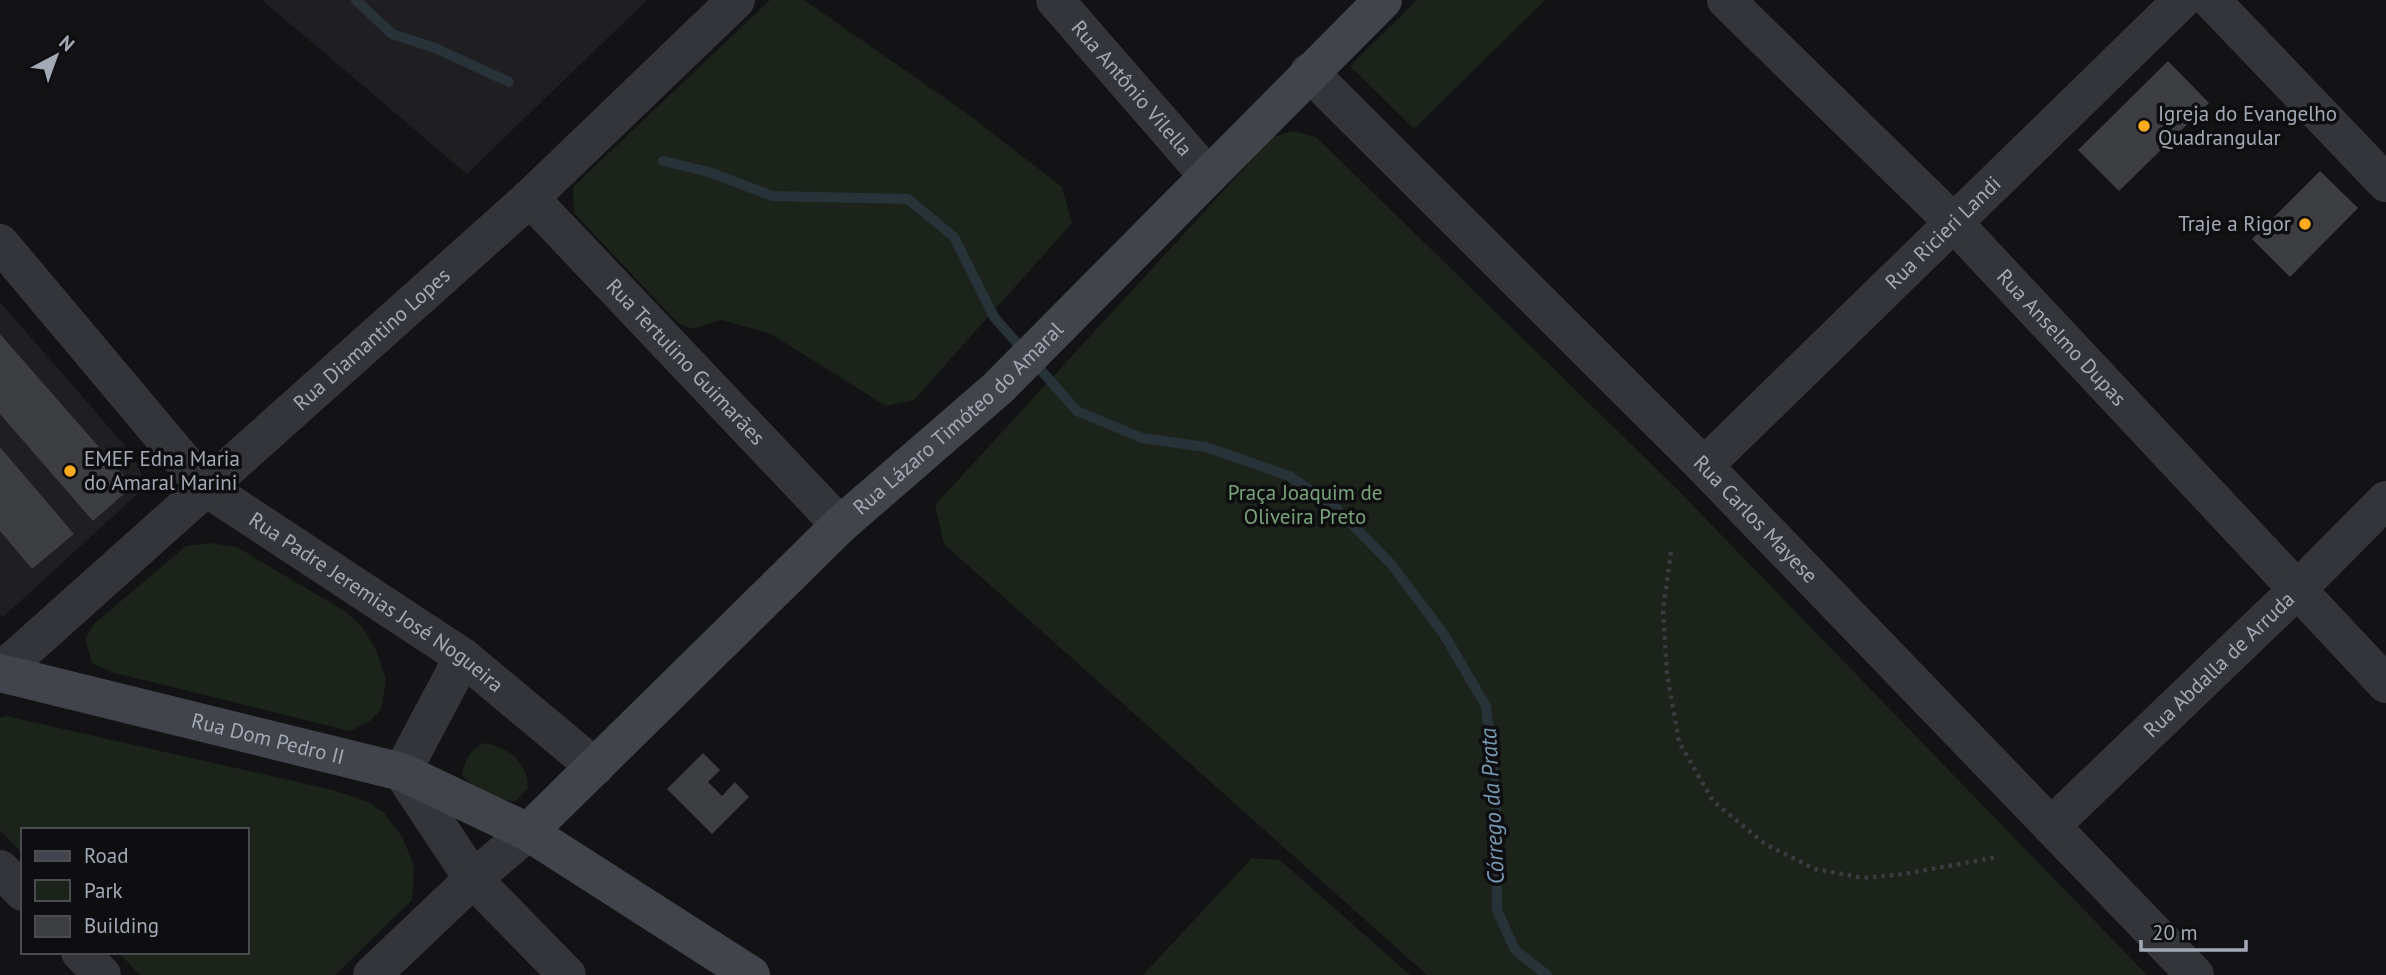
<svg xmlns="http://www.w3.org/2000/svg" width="2386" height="975" font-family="'PT Sans',sans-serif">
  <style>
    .built { fill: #1f1f22 }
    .green { fill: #1b231b }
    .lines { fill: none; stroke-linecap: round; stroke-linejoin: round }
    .stream { stroke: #283239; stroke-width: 10 }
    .building { fill: #3c3e42 }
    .path { stroke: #393c41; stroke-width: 4.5; stroke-dasharray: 3.5 5; stroke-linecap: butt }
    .minor { stroke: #33353a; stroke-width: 38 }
    .secondary { stroke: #41444a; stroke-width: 38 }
    .poi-dot { fill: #ffab20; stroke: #0e0e10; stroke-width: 2.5 }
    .labels { text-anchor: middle; stroke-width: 7; stroke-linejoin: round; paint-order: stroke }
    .street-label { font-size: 21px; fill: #a3aab6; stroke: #0e0e10 }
    .poi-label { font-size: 21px; fill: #a3aab6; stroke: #0e0e10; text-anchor: start }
    .park-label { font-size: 21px; fill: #78a379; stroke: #0e0e10 }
    .water-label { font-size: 23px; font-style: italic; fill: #779ab4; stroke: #0e0e10 }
  </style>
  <rect width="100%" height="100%" fill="#131315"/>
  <g class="built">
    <polygon points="262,0 647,0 467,174"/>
    <polygon points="0,302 134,456 146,486 3,617 0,614"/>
  </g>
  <g class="green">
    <polygon points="770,0 804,0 965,112 1062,187 1072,223 914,400 886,406 771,334 722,320 692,329 679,324 574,213 573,187"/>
    <polygon points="1417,0 1545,0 1414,129 1350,66"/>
    <polygon points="1293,131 1316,137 1678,490 2147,975 1427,975 944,544 935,505 1273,137"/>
    <polygon points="209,543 237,547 346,612 362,627 376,650 386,679 381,710 370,721 350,731 111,672 92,663 85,638 94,624 186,546"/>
    <polygon points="6,716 333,790 368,802 384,813 403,838 414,867 412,900 335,975 140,975 118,952 247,952 247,830 23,830 23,854 0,830 0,718"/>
    <path d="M484 743C508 747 528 762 528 788L516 801C500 802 472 788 462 775 465 759 470 750 484 743Z"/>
    <polygon points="1252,858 1280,860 1410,975 1143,975"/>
  </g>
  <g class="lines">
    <g class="stream">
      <polyline points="356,0 392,34 435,48 509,82"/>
      <polyline points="663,161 709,172 772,196 908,199 954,237 994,317 1077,411 1142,438 1206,447 1289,476 1335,507 1391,564 1443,633 1486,706 1496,793 1497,910 1515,950 1547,975"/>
    </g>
  </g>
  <g class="building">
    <polygon points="2168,61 2209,103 2119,191 2078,150"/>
    <polygon points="2320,171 2358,208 2290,277 2252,239"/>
    <polygon points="0,334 133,486 93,521 0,414"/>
    <polygon points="0,447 74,534 32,569 0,531"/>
    <polygon points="703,753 720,770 708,782 722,796 735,782 749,797 712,834 667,789"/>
  </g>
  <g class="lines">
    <polyline class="path" points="1671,552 1663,611 1667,674 1679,742 1713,801 1765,844 1815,869 1864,878 1904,874 1998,857"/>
    <g class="minor">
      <path id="s1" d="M1055 0 1208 176"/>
      <path id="s2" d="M1726 0 1953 222 2386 684"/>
      <polyline points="2211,0 2386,183"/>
      <path id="s3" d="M1309 72 1704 466 2195 975"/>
      <path id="s4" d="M530 198 840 525"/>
      <path id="s5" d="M0 243 205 487 463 657 595 767"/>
      <path id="s6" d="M1704 466 2182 0"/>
      <polyline points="463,657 402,772 473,879 567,975"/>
      <path id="s7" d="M0 672 530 198 736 0"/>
      <path id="s8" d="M2051 826 2297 590 2386 500"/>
      <polyline points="0,869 23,892"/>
      <polyline points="80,952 102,975"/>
      <polyline points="372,975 473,879 528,832"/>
    </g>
    <g class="secondary">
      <path id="s9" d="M0 673 402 772 528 832 751 975"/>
      <path id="s10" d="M528 832 840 525 998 388 1383 0"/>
    </g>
  </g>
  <g class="poi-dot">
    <circle cx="2144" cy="126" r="7"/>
    <circle cx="2305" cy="224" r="7"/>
    <circle cx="70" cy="471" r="7"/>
  </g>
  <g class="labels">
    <g class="street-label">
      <text dy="7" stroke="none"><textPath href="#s1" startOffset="117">Rua Antônio Vilella</textPath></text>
      <text dy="7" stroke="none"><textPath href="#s6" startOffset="334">Rua Ricieri Landi</textPath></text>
      <text dy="7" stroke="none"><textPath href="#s2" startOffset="476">Rua Anselmo Dupas</textPath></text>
      <text dy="7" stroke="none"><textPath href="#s7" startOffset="499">Rua Diamantino Lopes</textPath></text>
      <text dy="7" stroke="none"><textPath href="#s4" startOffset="226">Rua Tertulino Guimarães</textPath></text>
      <text dy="7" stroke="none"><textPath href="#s10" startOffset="597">Rua Lázaro Timóteo do Amaral</textPath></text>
      <text dy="7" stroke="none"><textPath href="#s3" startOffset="632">Rua Carlos Mayese</textPath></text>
      <text dy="7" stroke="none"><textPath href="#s5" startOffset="525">Rua Padre Jeremias José Nogueira</textPath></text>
      <text dy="7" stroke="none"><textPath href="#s8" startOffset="233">Rua Abdalla de Arruda</textPath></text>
      <text dy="7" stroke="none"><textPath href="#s9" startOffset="276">Rua Dom Pedro II</textPath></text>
    </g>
    <g class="poi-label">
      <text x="2158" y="121">Igreja do Evangelho<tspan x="2158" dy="24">Quadrangular</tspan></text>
      <text x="2291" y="231" text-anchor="end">Traje a Rigor</text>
      <text x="84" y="466">EMEF Edna Maria<tspan x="84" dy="24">do Amaral Marini</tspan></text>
    </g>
    <g class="park-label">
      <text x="1305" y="500">Praça Joaquim de<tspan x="1305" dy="24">Oliveira Preto</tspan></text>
    </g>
    <g class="water-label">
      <text transform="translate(1492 806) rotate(-93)" y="8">Córrego da Prata</text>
    </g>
  </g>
  <rect x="21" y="828" width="228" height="126" fill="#0e0e10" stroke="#4a4c52" stroke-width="2"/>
  <rect x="35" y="851" width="35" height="10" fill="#41444a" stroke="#4a4c52" stroke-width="2"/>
  <text x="84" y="863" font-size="21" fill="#a3aab6">Road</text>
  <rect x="35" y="880" width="35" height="21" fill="#1b231b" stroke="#4a4c52" stroke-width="2"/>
  <text x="84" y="898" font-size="21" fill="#a3aab6">Park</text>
  <rect x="35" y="916" width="35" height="21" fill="#3c3e42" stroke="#4a4c52" stroke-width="2"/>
  <text x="84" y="933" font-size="21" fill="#a3aab6">Building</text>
  <g transform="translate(56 56) rotate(41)" stroke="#0e0e10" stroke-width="5" paint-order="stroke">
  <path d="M0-5L12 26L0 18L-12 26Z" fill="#a3aab6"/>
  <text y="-10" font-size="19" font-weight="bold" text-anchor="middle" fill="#a3aab6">N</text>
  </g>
  <path d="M2141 940v10h105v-10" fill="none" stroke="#a3aab6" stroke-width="3.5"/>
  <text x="2152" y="940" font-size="21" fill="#a3aab6" stroke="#0e0e10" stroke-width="5" paint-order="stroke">20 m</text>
</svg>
